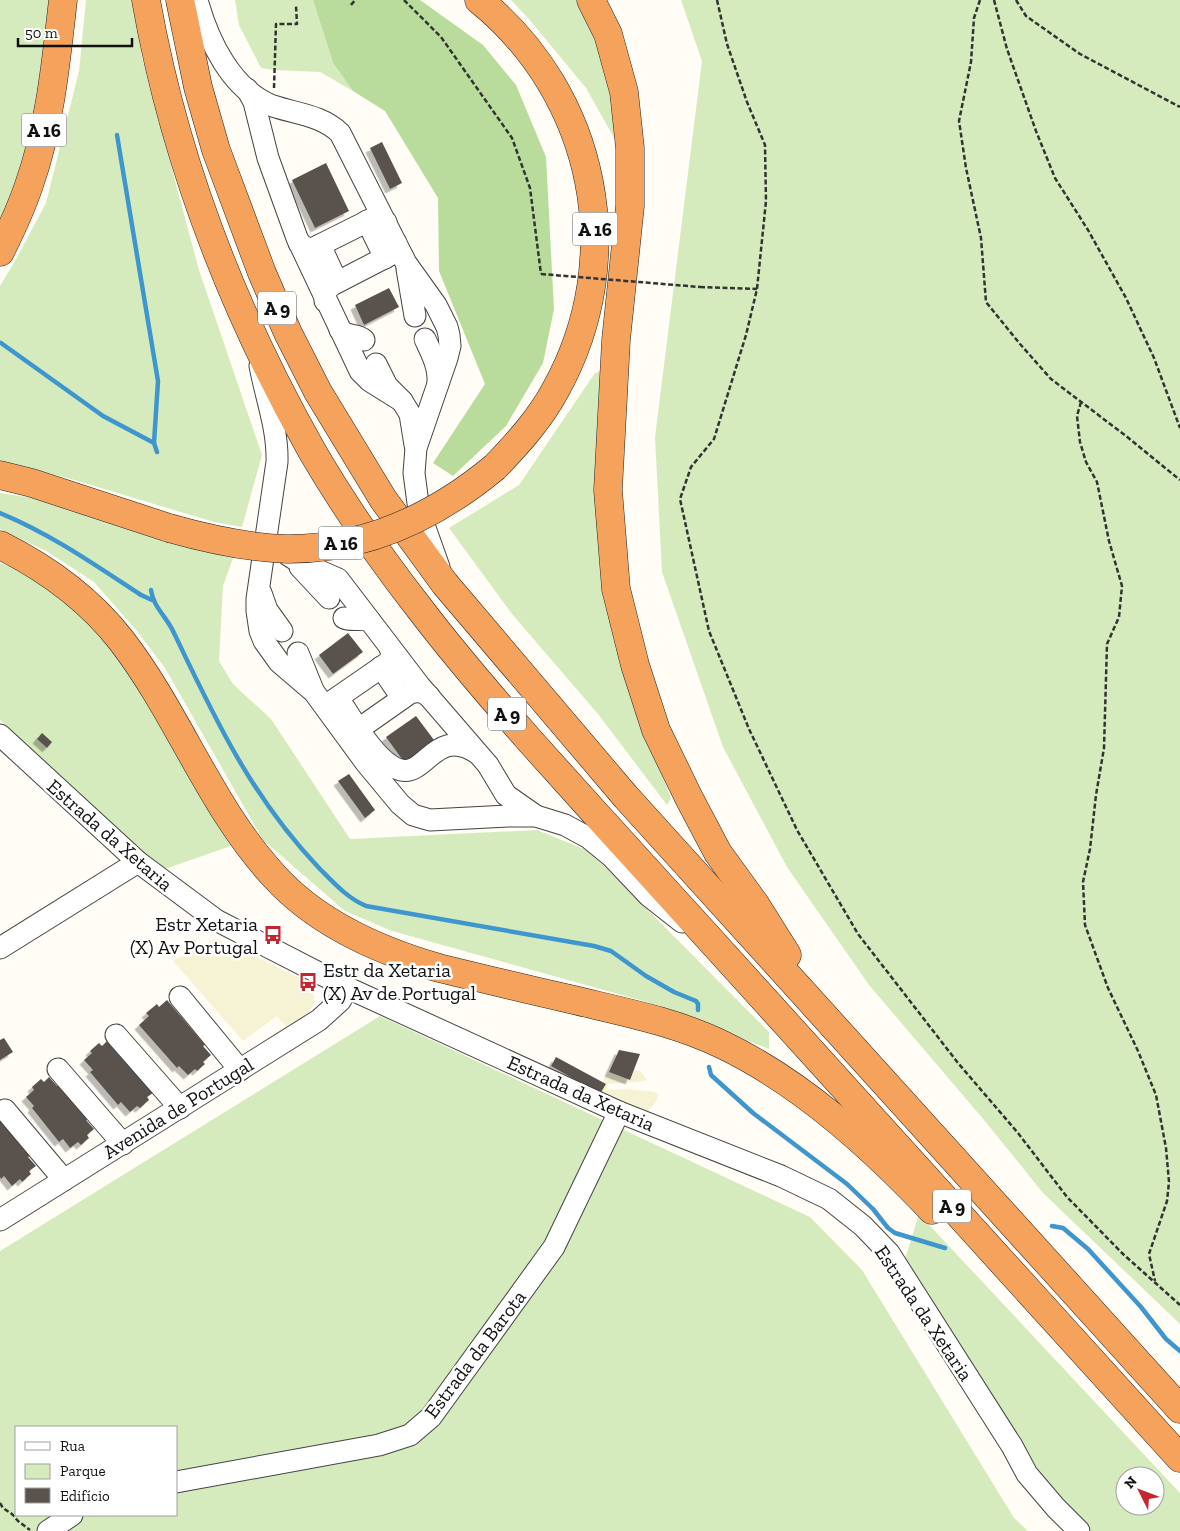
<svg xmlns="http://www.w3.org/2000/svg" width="1180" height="1531" font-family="'Zilla Slab',serif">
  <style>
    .farmland { fill: #f6f3d4 }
    .green { fill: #d5ebbd; fill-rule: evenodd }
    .forest { fill: #b9dc9c }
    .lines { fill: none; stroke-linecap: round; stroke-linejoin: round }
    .stream { stroke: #3f96cf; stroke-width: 4.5 }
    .building { fill: #5a524d; filter: url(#shadow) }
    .minor-casing { stroke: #444; stroke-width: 23 }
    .highway-casing { stroke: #222; stroke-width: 29 }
    .path { stroke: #333; stroke-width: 2.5; stroke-dasharray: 5 2.5; stroke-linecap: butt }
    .minor { stroke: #fff; stroke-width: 21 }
    .highway { stroke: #f5a25d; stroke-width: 28 }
    .highway-bridge-casing { stroke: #222; stroke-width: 29; stroke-linecap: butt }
    .path-bridge { stroke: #333; stroke-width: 2.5; stroke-dasharray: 5 2.5; stroke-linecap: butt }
    .highway-bridge { stroke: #f5a25d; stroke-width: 28 }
    .labels { text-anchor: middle; stroke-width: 5; stroke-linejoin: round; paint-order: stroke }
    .shield { fill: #fff; stroke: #585858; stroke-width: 1 }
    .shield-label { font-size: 19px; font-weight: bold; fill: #111 }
    .street-label { font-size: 20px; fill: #111; stroke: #fff }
    .poi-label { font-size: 20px; fill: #111; stroke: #fff; text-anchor: end }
  </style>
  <defs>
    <filter id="shadow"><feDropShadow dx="-4.5" dy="4.5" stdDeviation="0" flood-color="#0004"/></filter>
  </defs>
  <rect width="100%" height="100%" fill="#fffdf5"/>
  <g class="farmland">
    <polygon points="216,938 300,978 305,979 313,992 314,998 313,1005 308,1013 286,1027 277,1016 243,1041 173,961"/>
    <polygon points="634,1070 640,1071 647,1080 637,1082 607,1084 607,1090 627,1089 655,1092 658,1094 658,1096 654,1105 644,1113 600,1094 606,1085 602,1082 609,1072 630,1080"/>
  </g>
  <g class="green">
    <polygon points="0,0 53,0 25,173 0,223"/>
    <polygon points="86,0 134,0 142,58 199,270 262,455 242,527 214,522 71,479 0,461 0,286 15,261 46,203 79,71"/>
    <polygon points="235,0 313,0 333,63 353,91 320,72 275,70 261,68 239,25"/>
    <polygon points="511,0 580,0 613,90 617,143 586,88 529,19"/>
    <polygon points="681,0 1180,0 1180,1324 1043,1193 984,1120 869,985 787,867 723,747 662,572 655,437 702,61"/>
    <polygon points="604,370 626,680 671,798 667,805 598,714 512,614 449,528 519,485 595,373"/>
    <polygon points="0,493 34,498 99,516 178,545 233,558 223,586 219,661 233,684 271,719 350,839 537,830 584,849 604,866 769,1032 769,1049 647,1002 392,931 345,911 263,840 165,668 137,631 94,582 48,552 0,529"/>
    <polygon points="0,563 21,571 82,613 129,671 231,846 162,870 0,720"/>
    <path d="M380 1016 810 1217 862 1270 1014 1518 1028 1531H0V1251ZM16 1427H176V1515H16Z"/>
    <path d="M919 1214 1180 1493V1531H1089L1055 1496 905 1259ZM1125 1476H1155V1506H1125Z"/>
  </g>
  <polygon class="forest" points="313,0 420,0 483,45 516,85 546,157 554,309 543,363 506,426 453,476 433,463 485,384 439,271 438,198 385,111 353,91 333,63"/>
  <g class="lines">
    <g class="stream">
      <polyline points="117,135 158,381 154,443"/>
      <polyline points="1,343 103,416 154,443 157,452"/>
      <path d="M0 513C51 534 95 565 141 595L152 600"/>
      <path d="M151 590C153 607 167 617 174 633 215 719 252 798 319 868 333 882 347 898 366 906L594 946 611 951 646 976 674 992 696 1001 698 1004V1010"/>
      <polyline points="709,1067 711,1075 753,1113 847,1184 873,1209 888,1228 895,1233 945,1248"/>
      <polyline points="1052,1226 1063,1228 1088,1249 1141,1307 1166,1339 1180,1351"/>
    </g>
  </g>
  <g class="building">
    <polygon points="382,142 402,183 390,189 370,148"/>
    <polygon points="326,163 349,211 315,228 292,180"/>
    <polygon points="389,288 399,307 364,325 355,305"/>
    <polygon points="348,633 363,652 333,674 319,655"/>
    <polygon points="416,716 437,744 407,766 386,737"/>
    <polygon points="42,733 52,742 47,748 37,739"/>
    <polygon points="349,774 375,810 365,818 338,781"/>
    <polygon points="167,1000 205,1045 203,1046 211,1055 203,1062 205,1064 197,1071 195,1069 188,1075 179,1066 177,1068 139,1025 149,1016 146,1013 157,1004 159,1007"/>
    <polygon points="4,1038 13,1052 0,1060 0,1040"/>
    <polygon points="107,1041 153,1093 147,1097 149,1100 140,1108 137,1106 130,1112 121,1102 118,1105 90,1072 93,1070 84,1060 92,1053 90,1051 99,1043 102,1046"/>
    <polygon points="619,1050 640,1054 630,1080 609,1072"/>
    <polygon points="556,1057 606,1084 600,1094 551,1066"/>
    <polygon points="49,1077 57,1086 59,1084 88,1119 86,1120 94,1129 87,1135 89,1138 81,1145 78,1142 70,1148 63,1139 59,1142 32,1108 34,1106 26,1097 34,1090 32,1087 41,1079 44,1082"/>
    <polygon points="0,1120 30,1156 28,1157 36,1166 29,1171 31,1174 22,1182 20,1179 12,1186 4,1176 1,1179 0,1177"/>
  </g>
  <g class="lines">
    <g class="minor-casing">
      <g id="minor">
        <path d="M197 0C208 40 231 90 273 106 297 114 321 115 340 133L406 263 436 305 447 327 449 335 450 346 447 358 416 448 414 473 419 511 439 567"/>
        <polyline points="247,89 254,102 268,158 297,238 360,371 370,381 402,401"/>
        <polyline points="367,221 385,258"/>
        <polyline points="299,243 308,249 312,249 374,218 381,219 386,222"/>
        <polyline points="320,245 337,282"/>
        <polyline points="407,269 415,316"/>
        <path d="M325 301C325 293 326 290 332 285L392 254 395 251 396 243"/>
        <path d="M340 330C348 338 356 333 364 340"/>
        <path d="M425 339C432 354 439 367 438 383"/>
        <polyline points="376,364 387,386 402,401 410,414 415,445"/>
        <path d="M260 366C266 398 278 429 277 462L257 599V611L260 631 264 641 279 662 314 692 366 763 400 804 413 815 430 820 508 816H536L565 825 589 838 600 847 612 857 649 896 682 922"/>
        <polyline points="288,555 299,562 338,579 419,685 488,765 506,795 536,816"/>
        <polyline points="300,567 329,598"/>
        <polyline points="261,593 267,610 282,631"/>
        <path d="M344 618C353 622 362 617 370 621"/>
        <polyline points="298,653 313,690"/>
        <polyline points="381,667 402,698"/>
        <path d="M338 698C352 718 376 764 401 770 426 776 436 726 477 753"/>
        <polyline points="329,708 331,702 389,662 392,654 390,648"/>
        <polyline points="346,733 353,733 410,693 420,691 429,696"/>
        <polyline points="0,735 138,862 216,920 348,988 619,1112 781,1176 829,1199 863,1226 889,1253 1012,1446 1027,1474 1056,1508 1079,1531"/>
        <polyline points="0,948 138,862"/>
        <polyline points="180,997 240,1070"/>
        <polyline points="116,1035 180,1108"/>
        <polyline points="58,1069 123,1144"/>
        <polyline points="5,1110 64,1180"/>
        <polyline points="0,1220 319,1020 340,1001 348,988"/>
        <polyline points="176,1482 379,1445 410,1435 431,1417 554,1247 619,1112"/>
        <polyline points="48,1531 72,1515"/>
      </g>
    </g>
    <g class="highway-casing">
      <g id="highway">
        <path d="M146 0C174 159 233 311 312 451 344 506 381 559 420 609 455 655 493 699 531 742 592 810 653 877 715 945 869 1116 1025 1287 1180 1458"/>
        <polyline points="180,0 198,87 216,150 262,273 288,333 318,392 383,499 445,584 626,797 1180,1409"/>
        <path d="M479 0C596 95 629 257 556 389 540 419 518 443 495 467"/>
        <polyline points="591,0 608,34 624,92 630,148 630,206 616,340 608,490 616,589 635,665 656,730 689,798 718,853 755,904 787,955"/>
        <path d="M0 252C11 230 21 209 29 185 50 126 56 62 63 0"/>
        <polyline points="0,475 32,483 169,528"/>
        <path d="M0 545C46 568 89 599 121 640 179 715 210 807 275 877 317 923 380 951 439 968 484 979 529 990 574 1000 624 1012 676 1022 723 1045 802 1083 872 1147 932 1210"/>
      </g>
    </g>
    <g class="path">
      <polyline points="404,0 441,37 512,138 530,188 541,274"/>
      <polyline points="717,0 727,44 747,102 765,145 766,201 757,289 746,335 714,439 691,467 680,499 709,631 749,729 797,830 858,934 958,1063 1018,1133 1067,1197 1123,1254 1180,1305"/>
      <polyline points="980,0 974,18 971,62 959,121 966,168 981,238 986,302 1020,344 1051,379 1126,436 1180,480"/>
      <polyline points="994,0 1007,49 1036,131 1055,178 1088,230 1126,298 1154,358 1180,428"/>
      <polyline points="1016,0 1026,16 1080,54 1180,107"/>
      <polyline points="351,5 355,0"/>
      <polyline points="274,88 276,24 297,24 296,6"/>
      <polyline points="700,287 757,289"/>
      <polyline points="1081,402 1077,416 1080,442 1086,462 1097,482 1109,541 1122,586 1119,617 1107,644 1104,748 1096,795 1090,849 1083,882 1085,925 1108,988 1138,1051 1156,1095 1166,1148 1169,1182 1167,1201 1149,1254 1155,1281"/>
      <polyline points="0,1503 3,1508 12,1514 18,1521 30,1530"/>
    </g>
    <use href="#minor" class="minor"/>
    <use href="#highway" class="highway"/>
    <g class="highway-bridge-casing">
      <path id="highway-bridge" d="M169 528C208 539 247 548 288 549 367 549 436 516 495 467"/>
    </g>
    <polyline class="path-bridge" points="541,274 700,287"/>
    <use href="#highway-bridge" class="highway-bridge"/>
  </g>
  <defs>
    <g id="bus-bare" transform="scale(1.5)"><path d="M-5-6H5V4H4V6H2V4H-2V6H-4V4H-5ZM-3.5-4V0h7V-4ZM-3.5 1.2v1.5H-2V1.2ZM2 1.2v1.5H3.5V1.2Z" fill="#c4262e" stroke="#fff" stroke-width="2.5" paint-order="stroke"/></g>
  </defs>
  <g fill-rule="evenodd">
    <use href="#bus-bare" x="273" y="935"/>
    <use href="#bus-bare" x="308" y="982"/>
  </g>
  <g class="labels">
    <g class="shield">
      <rect x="21.5" y="113.5" width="45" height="33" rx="4"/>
      <rect x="572.5" y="212.5" width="45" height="33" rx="4"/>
      <rect x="258" y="291.5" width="38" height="33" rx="4"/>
      <rect x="318.5" y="526.5" width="45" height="33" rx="4"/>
      <rect x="488" y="697.5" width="38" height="33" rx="4"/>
      <rect x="933" y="1189.5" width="38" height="33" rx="4"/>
    </g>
    <g class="shield-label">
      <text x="44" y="137">A 16</text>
      <text x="595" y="236">A 16</text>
      <text x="277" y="315">A 9</text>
      <text x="341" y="550">A 16</text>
      <text x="507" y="721">A 9</text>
      <text x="952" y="1213">A 9</text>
    </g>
    <g class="street-label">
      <text transform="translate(110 835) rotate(41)" y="7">Estrada da Xetaria</text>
      <text transform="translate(581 1093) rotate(24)" y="7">Estrada da Xetaria</text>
      <text transform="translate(178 1108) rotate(-32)" y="7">Avenida de Portugal</text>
      <text transform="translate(924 1313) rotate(56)" y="7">Estrada da Xetaria</text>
      <text transform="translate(475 1354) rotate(-53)" y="7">Estrada da Barota</text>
    </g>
    <g class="poi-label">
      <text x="258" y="931">Estr Xetaria<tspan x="258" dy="23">(X) Av Portugal</tspan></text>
      <text x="323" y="977" text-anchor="start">Estr da Xetaria<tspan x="323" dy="23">(X) Av de Portugal</tspan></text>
    </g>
  </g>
  <rect x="15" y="1426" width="162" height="90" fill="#ffffff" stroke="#a0a0a0"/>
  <rect x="25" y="1442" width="25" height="8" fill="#ffffff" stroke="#a0a0a0"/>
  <text x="60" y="1451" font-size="15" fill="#111111">Rua</text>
  <rect x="25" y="1464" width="25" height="15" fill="#d5ebbd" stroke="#a0a0a0"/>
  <text x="60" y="1476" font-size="15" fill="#111111">Parque</text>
  <rect x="25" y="1488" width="25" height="15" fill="#5a524d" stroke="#a0a0a0"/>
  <text x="60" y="1501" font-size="15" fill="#111111">Edifício</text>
  <g transform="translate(1140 1491) rotate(312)"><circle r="24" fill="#ffffff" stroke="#a0a0a0"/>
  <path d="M0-4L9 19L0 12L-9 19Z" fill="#c4262e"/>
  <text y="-8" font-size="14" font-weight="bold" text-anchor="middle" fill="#111111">N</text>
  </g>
  <path d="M18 38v8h114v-8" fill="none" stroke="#111111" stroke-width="2.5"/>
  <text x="25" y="38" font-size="15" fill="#111111" stroke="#ffffff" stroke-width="4" paint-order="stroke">50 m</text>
</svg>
